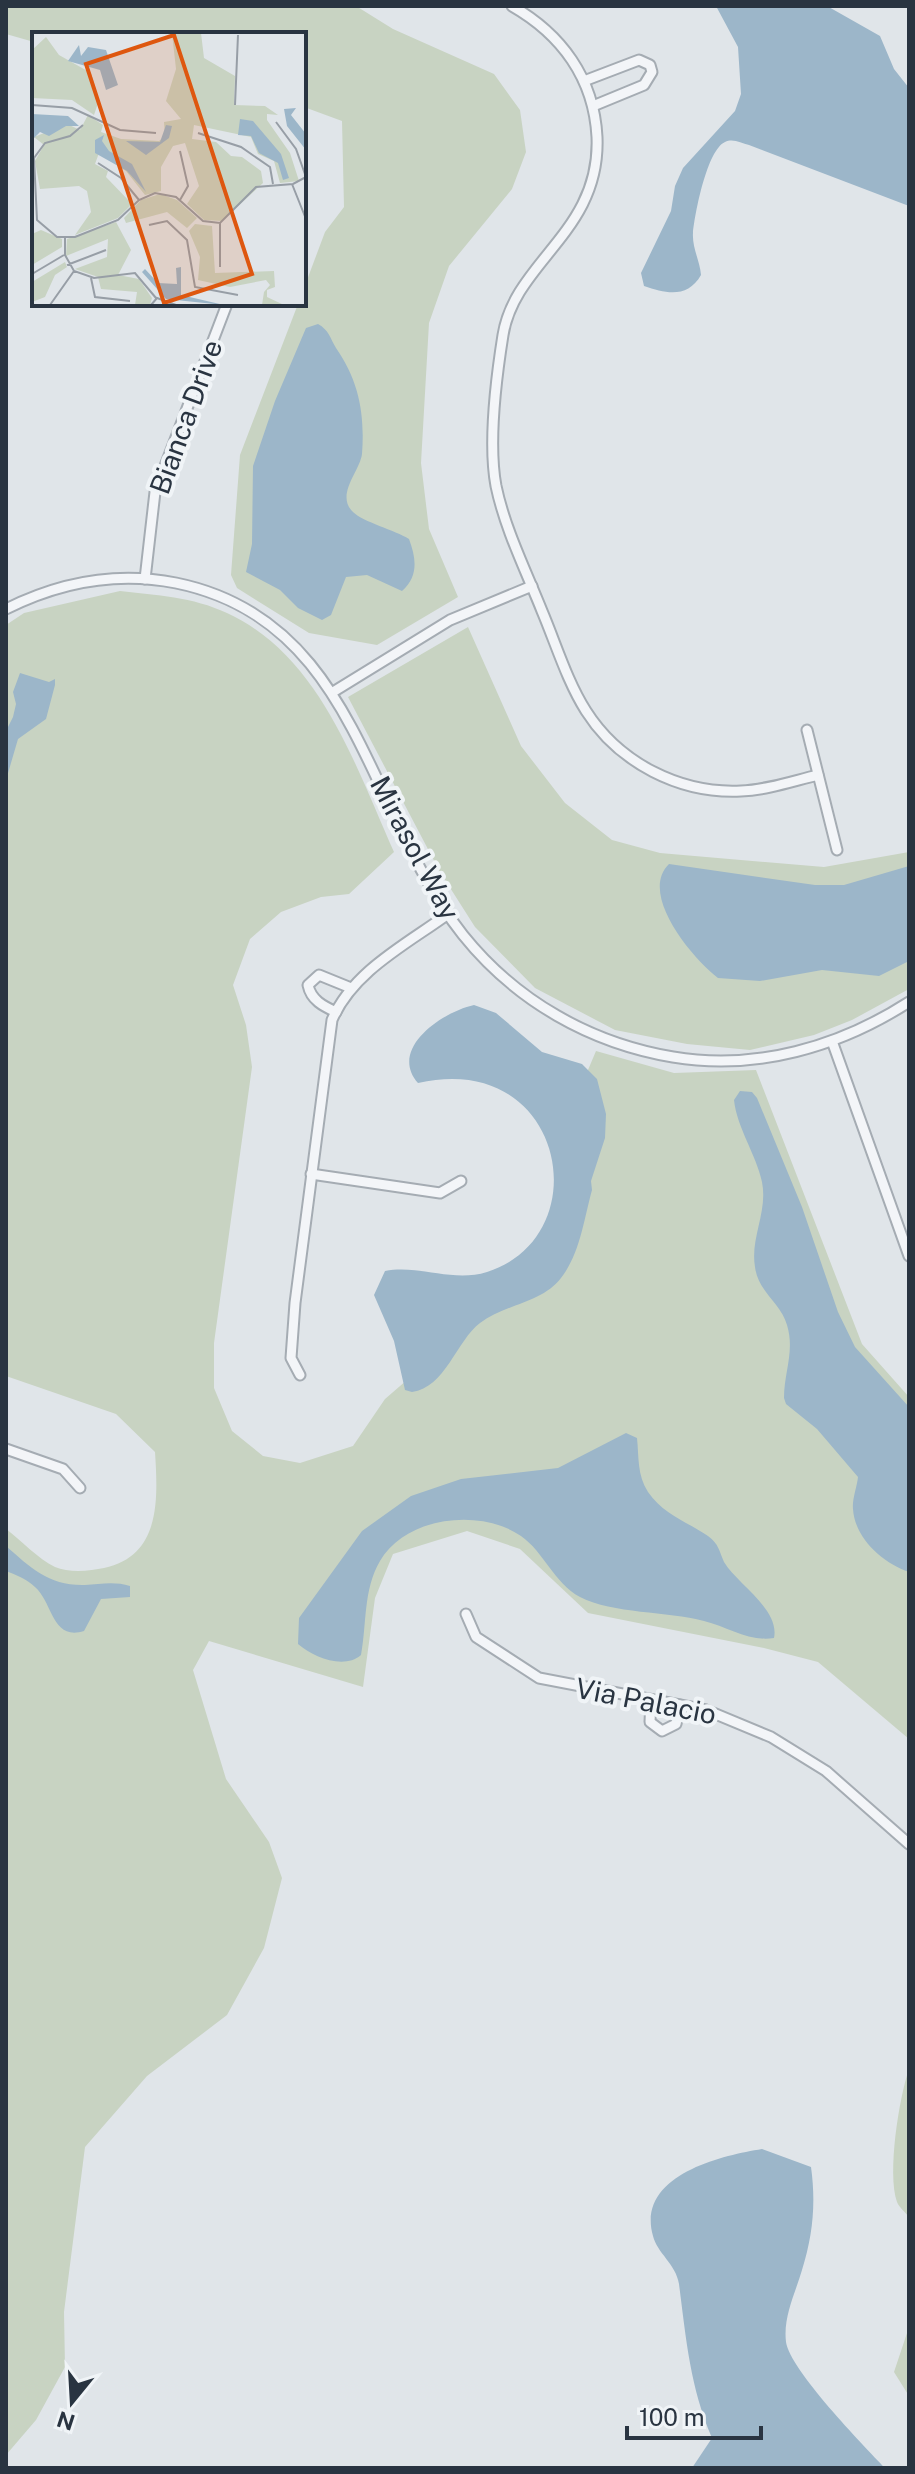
<svg xmlns="http://www.w3.org/2000/svg" width="915" height="2474" font-family="'Public Sans',sans-serif">
  <style>
    .green { fill: #c8d3c2 }
    .water { fill: #9cb6c9 }
    .lines { fill: none; stroke-linecap: round; stroke-linejoin: round }
    .street-casing { stroke: #a5acb3; stroke-width: 13 }
    .street { stroke: #f3f5f8; stroke-width: 9 }
    .labels { text-anchor: middle; stroke-width: 8; stroke-linejoin: round; paint-order: stroke }
    .street-label { font-size: 28px; fill: #293441; stroke: #f0f4f7 }
    .inset-road { fill: none; stroke: #979ea6; stroke-width: 2 }
    .view { fill: #de570f; fill-opacity: 0.15; stroke: #de570f; stroke-width: 4 }
    .inset-edge { fill: none; stroke: #293441; stroke-width: 4 }
  </style>
  <rect width="100%" height="100%" fill="#e0e5e9"/>
  <g class="green">
    <polygon points="6,6 356,6 393,29 494,74 520,110 526,152 512,189 449,266 429,323 421,463 429,529 458,597 377,645 309,633 237,588 231,575 240,455 298,304 304,304 304,288 325,232 344,207 342,121 304,107 304,34 34,34 34,42 6,34"/>
    <path d="M120 591C156 595 193 597 227 613 320 656 355 765 394 852L349 894 321 897 281 912 250 939 233 985 246 1025 252 1067 214 1343V1388L232 1431 263 1456 300 1463 353 1446 385 1399 525 1278 569 1191 577 1096 596 1051 674 1073 756 1070 862 1344 909 1397V1739L818 1662 764 1648 588 1613 520 1549 467 1531 393 1554 375 1598 363 1687 209 1641 193 1670 226 1779 269 1842 282 1878 264 1948 227 2015 147 2076 85 2147 64 2312 65 2367 36 2420 6 2455V1529C21 1540 38 1559 55 1567 69 1573 90 1571 104 1568 161 1556 158 1499 155 1452L116 1414 6 1376V625L24 613Z"/>
    <polygon points="468,627 521,746 565,803 612,840 660,853 824,867 909,852 909,989 852,1020 814,1035 750,1050 687,1044 615,1030 535,988 475,927 440,872 348,697"/>
    <path d="M909 2069V2217C906 2213 899 2207 897 2202 887 2173 899 2098 909 2069Z"/>
    <polygon points="909,2327 909,2396 894,2372"/>
  </g>
  <g class="water">
    <path d="M716 6H827L880 36 894 69 909 88V206L749 145C741 143 733 138 725 142 707 150 695 213 693 233 692 248 700 261 701 275 688 298 667 294 644 286L641 273 671 211 675 186 683 168 735 111 741 94 738 47Z"/>
    <path d="M318 324C329 330 330 338 336 348 359 381 365 414 362 454 360 471 335 495 353 512 363 522 395 530 409 539 416 558 419 576 402 591L367 575 346 577 331 615 322 620 298 608 280 590 246 572 252 544 253 466 275 401 306 328Z"/>
    <polygon points="20,673 49,682 55,679 55,685 46,719 18,739 6,780 6,731 13,717 16,704 13,692"/>
    <path d="M669 864 815 885H844L909 866V961L879 976 822 970 760 981 718 978C693 959 638 894 669 864Z"/>
    <path d="M474 1005 496 1013 542 1052 582 1064 597 1079 606 1114 605 1138 591 1181 592 1190C584 1219 580 1254 561 1278 542 1303 505 1304 480 1323 457 1340 445 1388 412 1392L405 1390 394 1341 374 1295 385 1271C418 1264 452 1283 487 1272 600 1236 565 1049 418 1083 388 1049 442 1012 474 1005Z"/>
    <path d="M740 1091 752 1092 757 1098 802 1207 838 1312 855 1347 909 1407V1572C883 1563 855 1539 853 1509 852 1499 857 1487 858 1477L817 1429 786 1404 784 1398C784 1372 795 1351 787 1325 781 1303 758 1292 755 1267 750 1238 768 1212 762 1182 756 1154 737 1128 734 1100Z"/>
    <path d="M626 1433 637 1438C639 1457 637 1475 648 1492 664 1515 686 1521 708 1536 719 1544 719 1551 724 1562 737 1584 780 1609 774 1638 749 1642 728 1627 704 1621 667 1611 613 1614 580 1597 554 1583 544 1552 521 1536 481 1508 406 1516 380 1561 363 1590 367 1623 361 1655 344 1670 313 1657 298 1644L299 1618 362 1531 411 1496 461 1479 558 1468Z"/>
    <path d="M6 1546C31 1568 49 1586 85 1585 100 1584 115 1581 130 1586V1597L101 1599 84 1631C52 1641 53 1603 35 1587 27 1579 16 1575 6 1571Z"/>
    <path d="M762 2149 811 2167C816 2203 813 2235 802 2270 795 2294 783 2317 786 2342 790 2370 863 2445 885 2468H692L712 2438C690 2387 686 2338 679 2284 676 2264 657 2253 653 2236 636 2176 719 2156 762 2149Z"/>
  </g>
  <g class="lines">
    <g class="street-casing">
      <g id="street">
        <path d="M512 6C561 34 594 78 597 137 601 232 515 261 503 335 496 379 488 443 496 486 505 529 526 571 542 611 556 644 567 681 586 711 619 763 680 794 741 791 767 790 793 781 818 775"/>
        <polyline points="584,81 639,60 650,65 652,72 644,85 593,106"/>
        <polyline points="145,579 155,492 227,304"/>
        <path d="M6 609C60 582 116 571 176 583 358 620 366 813 463 935 516 1001 590 1043 673 1057 756 1071 839 1047 909 1002"/>
        <polyline points="333,692 450,620 532,586"/>
        <polyline points="807,730 837,850"/>
        <path d="M336 1012C323 1006 311 1000 308 985L319 975 351 988"/>
        <polyline points="832,1041 909,1256"/>
        <polyline points="311,1174 440,1193 461,1181"/>
        <path d="M300 1375 291 1358 295 1303 332 1020C353 971 407 944 448 914"/>
        <polyline points="6,1449 63,1469 80,1488"/>
        <polyline points="466,1614 476,1637 539,1678 706,1710 771,1737 826,1771 909,1844"/>
        <polyline points="651,1700 650,1722 662,1731 676,1724 680,1705"/>
      </g>
    </g>
    <use href="#street" class="street"/>
  </g>
  <g class="labels">
    <g class="street-label">
      <text transform="translate(186 417) rotate(-70)" y="10">Bianca Drive</text>
      <text transform="translate(415 848) rotate(62)" y="10">Mirasol Way</text>
      <text transform="translate(646 1701) rotate(11)" y="10">Via Palacio</text>
    </g>
  </g>
  <g transform="translate(32 32)">
    <rect width="274" height="274" fill="#e0e5e9"/>
    <path d="M140 1H169L172 26 203 44 202 73 233 74 246 83 235 82V88L258 121 267 149 248 151 242 129 226 122 219 105 162 93 160 107 184 110 199 124 210 125 229 139 231 151 190 189 172 188 155 172 167 154 153 111 141 114 129 135V159L113 163 94 139 67 121 63 132 76 139 74 145 100 172 86 186 43 203 59 180 55 159 47 154 8 157 3 129 12 113 2 105 35 92 48 98 56 83 71 93 69 100 89 107 127 109 133 104 132 90 149 87 134 69 144 37ZM14 5 27 23 59 41 67 68 62 83 40 68 0 66V18ZM128 162 145 168 165 186 155 196 135 180 94 191 92 186 109 168ZM84 190 99 218 86 243 107 247 120 266 118 273H103L105 260 69 257 66 245 43 237 75 225 76 207 34 224 35 207ZM163 192 180 194 183 241 242 239 243 255 235 258V265L252 273H230L232 260 238 253 234 248 198 255 166 248 168 225 157 199ZM9 198 30 207V215L0 233V202ZM33 230 35 235 23 243 13 265 0 270V250Z" fill="#c8d3c2"/>
    <path d="M47 13 49 24 56 15 74 18 86 53 74 58 68 38 36 29ZM264 76 259 83 274 102V118L255 94 252 77ZM0 82 36 84 47 94H34L17 104 8 100 2 106ZM208 87 221 89 249 122 257 146 251 148 246 131 227 121 219 104 206 103ZM134 93 140 94 137 106 114 123 94 109 128 110ZM72 103 70 109 77 119 100 132 114 160 95 139 63 121V108ZM149 235V263L192 273 134 267 110 240 113 237 126 251 145 252 144 236Z" fill="#9cb6c9"/>
    <path class="inset-road" d="M0 73 40 76 88 98 124 101M203 73 206 3M244 90 264 117 274 145M51 93 38 104 13 111 2 126 5 188 25 205H43L86 188 107 168 123 161 144 165 171 189 188 191 224 155 261 152 274 145M166 101 209 115 238 135 241 152M148 119 156 154 148 168M66 131 89 146 107 168M260 152 274 187M188 191V235M117 193 135 189 155 208 163 255 206 263M33 204V223L42 239 62 246 103 241 124 266M35 233 74 218M0 242 32 223M59 246 63 265 98 269M18 273 42 239M119 273 125 266 144 273"/>
    <path class="view" d="M142 3 220 242 132 271 54 32Z"/>
    <rect width="274" height="274" class="inset-edge"/>
  </g>
  <rect width="915" height="2474" fill="none" stroke="#293441" stroke-width="16"/>
  <g transform="translate(72 2402) rotate(198)" stroke="#f0f4f7" stroke-width="6" paint-order="stroke">
  <path d="M0-6L14 30L0 20L-14 30Z" fill="#293441"/>
  <text y="-12" font-size="22" font-weight="bold" text-anchor="middle" fill="#293441">N</text>
  </g>
  <path d="M627 2426v12h134v-12" fill="none" stroke="#293441" stroke-width="4"/>
  <text x="639" y="2426" font-size="24" fill="#293441" stroke="#f0f4f7" stroke-width="6" paint-order="stroke">100 m</text>
</svg>
